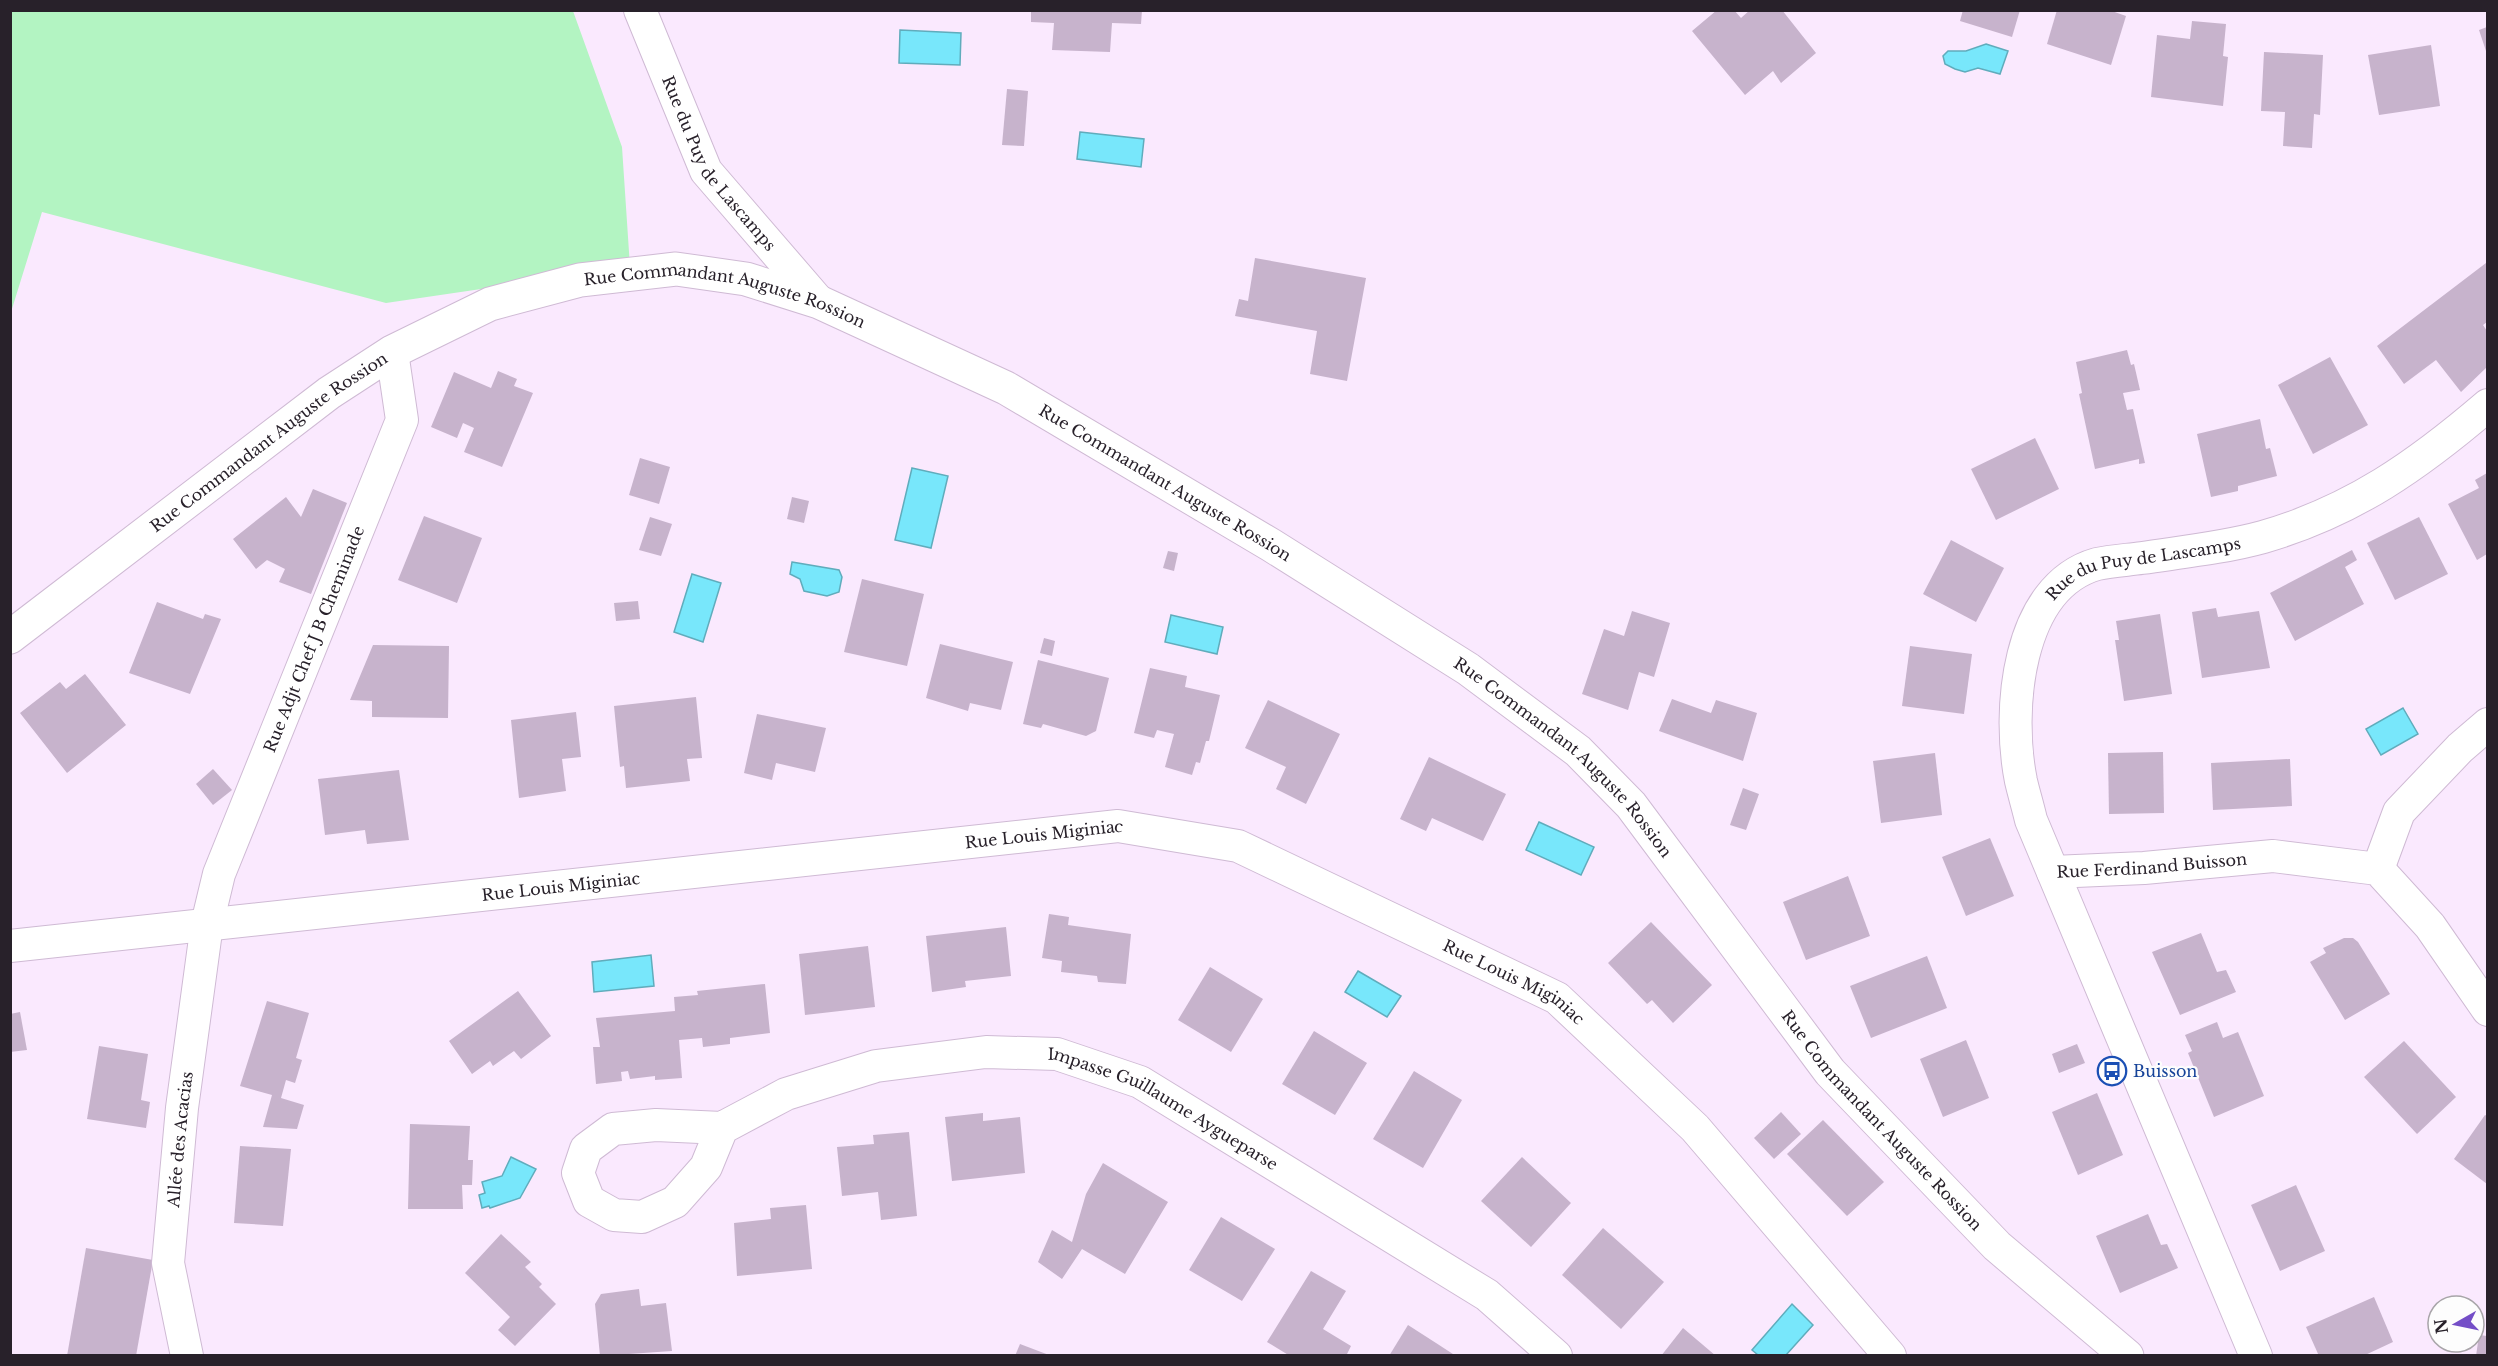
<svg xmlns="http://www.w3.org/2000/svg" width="2498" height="1366" font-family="'Libre Baskerville',serif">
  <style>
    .green { fill: #b3f4c2 }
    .water { fill: #78e7fb; stroke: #60acbc; stroke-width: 1.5 }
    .building { fill: #c7b3cc }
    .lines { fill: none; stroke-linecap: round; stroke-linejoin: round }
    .minor-casing { stroke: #cfbad4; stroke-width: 34 }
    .tertiary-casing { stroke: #cfbad4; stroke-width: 35 }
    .minor { stroke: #fff; stroke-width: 32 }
    .tertiary { stroke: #fff; stroke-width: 33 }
    .labels { text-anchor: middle; stroke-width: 4.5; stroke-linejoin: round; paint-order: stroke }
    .street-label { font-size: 16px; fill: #28212a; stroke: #fdfdfd }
    .transit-label { font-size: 16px; fill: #164399; stroke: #fdfdfd; text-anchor: start }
  </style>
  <rect width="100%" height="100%" fill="#fae9fe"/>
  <polygon class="green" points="11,11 573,11 622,147 630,267 386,303 42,212 11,312"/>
  <g class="water">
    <polygon points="900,30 961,33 960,65 899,63"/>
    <polygon points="1986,44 2008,51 2000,74 1978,68 1965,72 1955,69 1945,64 1943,56 1948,51 1966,51"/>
    <polygon points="1080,132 1144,139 1141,167 1077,159"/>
    <polygon points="912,468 948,476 931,548 895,540"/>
    <polygon points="792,562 839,570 842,577 839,592 827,596 804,591 800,579 790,574"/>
    <polygon points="692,574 721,583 703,642 674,632"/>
    <polygon points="1171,615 1223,627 1217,654 1165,642"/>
    <polygon points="2403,708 2418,734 2381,755 2366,729"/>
    <polygon points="1539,822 1594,847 1581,875 1526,850"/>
    <polygon points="651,955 654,986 594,992 592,962"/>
    <polygon points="1358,971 1401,996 1387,1017 1345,992"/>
    <polygon points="511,1157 536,1169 520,1198 490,1208 489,1206 482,1208 479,1195 485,1193 482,1182 502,1176"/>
    <polygon points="1792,1304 1813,1325 1786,1355 1758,1355 1752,1350"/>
  </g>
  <g class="building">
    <polygon points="1031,10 1142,10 1141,24 1112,23 1110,52 1052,50 1054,23 1031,22"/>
    <polygon points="1717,10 1734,10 1741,18 1750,10 1782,10 1816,53 1781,83 1773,71 1745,95 1692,31"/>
    <polygon points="1963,10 2020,10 2012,37 1960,21"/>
    <polygon points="2057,10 2109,10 2126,16 2111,65 2047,44"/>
    <polygon points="2192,21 2226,24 2223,56 2228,57 2223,106 2151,97 2157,35 2190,39"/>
    <polygon points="2487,27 2487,54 2479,30"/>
    <polygon points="2431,45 2440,106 2379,115 2368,55"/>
    <polygon points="2264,52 2323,55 2320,115 2314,114 2312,148 2283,146 2285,112 2261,111"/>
    <polygon points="1007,89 1028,91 1024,146 1002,145"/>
    <polygon points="1255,258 1366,278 1347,381 1310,374 1317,331 1235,316 1239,299 1248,301"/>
    <polygon points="2486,263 2487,322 2483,325 2487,331 2487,367 2461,392 2436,360 2404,384 2377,346"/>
    <polygon points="2127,350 2131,365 2134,364 2140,390 2123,393 2127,410 2133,409 2145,463 2139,464 2139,459 2095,469 2079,394 2082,393 2076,362"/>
    <polygon points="2330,357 2368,425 2313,454 2278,385"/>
    <polygon points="498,371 517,379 514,386 533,393 502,467 464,452 474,428 463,423 457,438 431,427 454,372 491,388"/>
    <polygon points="2260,419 2266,449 2270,448 2277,476 2238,486 2238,491 2211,497 2197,434"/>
    <polygon points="2035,438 2059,489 1996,520 1971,469"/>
    <polygon points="640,458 670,467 659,504 629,495"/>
    <polygon points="2487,473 2487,554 2477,560 2448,504 2479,488 2475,480"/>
    <polygon points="313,489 347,503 311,594 279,582 285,569 267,560 256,569 233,539 286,497 301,517"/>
    <polygon points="792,497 809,501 804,523 787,519"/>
    <polygon points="424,516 482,538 457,603 398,580"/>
    <polygon points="650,517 672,524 661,556 639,550"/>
    <polygon points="2419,517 2448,574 2395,600 2367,543"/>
    <polygon points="1951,540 2004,568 1976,622 1923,594"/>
    <polygon points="2352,550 2357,560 2345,567 2364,604 2295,641 2270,593"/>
    <polygon points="1168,551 1178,553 1174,571 1163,568"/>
    <polygon points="862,579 924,594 907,666 844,652"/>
    <polygon points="638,601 640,619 616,621 614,603"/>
    <polygon points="157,602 203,619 205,614 221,619 190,694 129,673"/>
    <polygon points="2216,608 2218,617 2259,611 2270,668 2202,678 2192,612"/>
    <polygon points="1632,611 1670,623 1654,677 1639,672 1628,710 1582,694 1604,629 1624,636"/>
    <polygon points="2160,614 2172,694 2124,701 2115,640 2119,640 2116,621"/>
    <polygon points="1044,638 1055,641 1052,656 1040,653"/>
    <polygon points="940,644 1013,662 1001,710 970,703 968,711 926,698"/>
    <polygon points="373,645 449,646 448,718 372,717 372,701 350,700"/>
    <polygon points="1910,646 1972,654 1964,714 1902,706"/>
    <polygon points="1038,660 1109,678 1096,731 1086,736 1043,724 1041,728 1023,724"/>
    <polygon points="1150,668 1187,676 1185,687 1220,695 1209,741 1206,741 1200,763 1196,762 1192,775 1165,767 1174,734 1157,730 1154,738 1134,733"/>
    <polygon points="85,674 126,725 67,773 20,713 60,682 66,689"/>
    <polygon points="696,697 702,758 687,759 690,781 626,788 624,766 620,767 614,706"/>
    <polygon points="1672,699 1711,713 1716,700 1757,713 1743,761 1659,731"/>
    <polygon points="1268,700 1340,734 1306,804 1276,789 1286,767 1245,748"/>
    <polygon points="576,712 581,757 562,759 566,791 519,798 511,720"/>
    <polygon points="757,714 826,728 815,772 776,763 772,780 744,773"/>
    <polygon points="2163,752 2164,813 2109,814 2108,753"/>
    <polygon points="1935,753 1942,815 1881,823 1873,761"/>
    <polygon points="1429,757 1506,794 1483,841 1432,818 1426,831 1400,819"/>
    <polygon points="2290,759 2292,806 2213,810 2211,763"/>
    <polygon points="213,769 232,790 213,805 196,784"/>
    <polygon points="399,770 409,840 367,844 365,830 325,835 318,779"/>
    <polygon points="1743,788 1759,794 1746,830 1730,825"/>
    <polygon points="1990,838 2014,896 1966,916 1942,857"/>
    <polygon points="1848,876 1870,936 1806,960 1783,902"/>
    <polygon points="1049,914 1069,917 1068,925 1131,934 1126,984 1098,982 1097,976 1061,972 1062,961 1042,958"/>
    <polygon points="1651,922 1712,985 1673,1023 1652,1000 1647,1004 1608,963"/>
    <polygon points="1006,927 1011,976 965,981 966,987 932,992 926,936"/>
    <polygon points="2201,933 2217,972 2226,970 2236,992 2180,1015 2152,952"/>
    <polygon points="2344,938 2353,938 2358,942 2390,994 2345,1020 2310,962 2326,953 2323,948"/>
    <polygon points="868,946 875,1007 805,1015 799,954"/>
    <polygon points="1927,956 1947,1008 1871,1038 1850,986"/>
    <polygon points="1210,967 1263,999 1231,1052 1178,1020"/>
    <polygon points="765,984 770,1033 730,1038 730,1044 703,1047 702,1038 679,1040 682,1078 655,1080 655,1076 630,1079 628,1071 621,1072 622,1081 596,1084 593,1047 600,1047 596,1018 675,1011 674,997 698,995 697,991"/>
    <polygon points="518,991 551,1036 521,1059 514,1051 493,1066 490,1061 472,1074 449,1041"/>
    <polygon points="267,1001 309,1013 296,1058 302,1060 295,1083 286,1080 281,1098 304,1105 297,1129 263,1127 272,1095 240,1086"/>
    <polygon points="20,1012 27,1050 10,1052 10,1014"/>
    <polygon points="2217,1022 2223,1038 2238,1032 2264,1096 2214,1117 2188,1053 2192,1051 2185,1035"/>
    <polygon points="1314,1031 1367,1063 1335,1115 1282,1084"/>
    <polygon points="1966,1040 1989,1098 1943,1117 1920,1059"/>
    <polygon points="2404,1041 2456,1097 2417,1134 2364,1077"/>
    <polygon points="2077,1044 2085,1063 2059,1073 2052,1054"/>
    <polygon points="99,1046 148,1054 141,1100 150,1102 146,1128 87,1119"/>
    <polygon points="1414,1071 1462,1100 1423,1168 1373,1139"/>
    <polygon points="2097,1093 2123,1155 2078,1175 2052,1112"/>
    <polygon points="1781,1112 1801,1134 1774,1159 1754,1138"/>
    <polygon points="983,1113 983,1121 1020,1117 1025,1173 952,1181 945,1117"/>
    <polygon points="2485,1115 2487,1116 2487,1184 2454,1159"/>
    <polygon points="1823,1120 1884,1182 1847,1216 1787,1154"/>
    <polygon points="410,1124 470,1126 468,1160 473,1160 472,1185 462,1185 463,1209 408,1209"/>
    <polygon points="909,1132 917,1216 881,1220 878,1192 842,1196 837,1147 874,1144 873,1135"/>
    <polygon points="240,1146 291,1149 283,1226 234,1223"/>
    <polygon points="1522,1157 1571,1203 1531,1247 1481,1201"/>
    <polygon points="1103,1163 1168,1202 1125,1274 1082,1249 1062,1279 1038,1262 1052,1230 1072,1242 1086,1194"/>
    <polygon points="2296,1185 2325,1251 2280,1271 2251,1205"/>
    <polygon points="806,1205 812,1269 737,1276 734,1223 771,1219 770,1208"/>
    <polygon points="2148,1214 2161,1245 2167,1244 2178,1268 2120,1293 2096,1236"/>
    <polygon points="1221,1217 1275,1249 1242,1301 1189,1270"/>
    <polygon points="1603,1228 1664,1282 1621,1329 1562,1275"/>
    <polygon points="501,1234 531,1262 525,1267 542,1284 539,1287 556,1304 515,1346 498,1330 510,1317 465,1273"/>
    <polygon points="86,1248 153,1260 136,1356 67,1356"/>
    <polygon points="1311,1271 1346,1291 1323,1329 1351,1346 1346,1356 1290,1356 1267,1342"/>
    <polygon points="639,1289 641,1306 666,1303 672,1351 600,1356 595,1304 601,1294"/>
    <polygon points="2374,1297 2393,1342 2363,1356 2319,1356 2306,1327"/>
    <polygon points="1408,1325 1436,1343 1456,1356 1389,1356"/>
    <polygon points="1683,1328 1716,1356 1661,1356"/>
    <polygon points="2479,1335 2487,1336 2487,1356 2476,1356"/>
    <polygon points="1020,1344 1049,1355 1049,1356 1015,1356"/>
  </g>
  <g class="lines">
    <g class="minor-casing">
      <g id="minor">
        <path id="s1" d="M640 10 706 171 819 302"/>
        <polyline points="2378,869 2399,812 2460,748 2488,724"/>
        <path id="s2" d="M2053 872 2144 868 2273 856 2378 869 2430 926 2488 1010"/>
        <path id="s3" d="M10 946 1118 826 1238 846 1557 998 1695 1128 1890 1356"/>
        <path id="s4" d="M722 1128 706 1167 675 1202 642 1217 614 1215 589 1201 578 1173 586 1149 613 1129 656 1125 722 1128 786 1094 876 1066 986 1052 1057 1054 1140 1082 1487 1295 1556 1356"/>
        <path id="s5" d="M187 1356 168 1263 182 1108 207 924 219 874 402 420 392 352"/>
        <path id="s6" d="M2256 1356 2031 820C2028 807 2024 794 2021 781 2007 712 2016 587 2097 564 2111 561 2127 560 2142 558 2182 552 2223 548 2263 537 2353 511 2418 465 2488 405"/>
      </g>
    </g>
    <g class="tertiary-casing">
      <g id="tertiary">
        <path id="s7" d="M10 637 329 393 392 352 490 304 580 280 676 269 746 279 819 302 1006 388 1271 545 1468 669 1578 751 1631 805 1830 1072 1997 1246 2127 1356"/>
      </g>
    </g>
    <use href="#minor" class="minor"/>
    <use href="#tertiary" class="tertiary"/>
  </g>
  <defs>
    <g id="bus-ring" transform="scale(1.5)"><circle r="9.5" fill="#fdfdfd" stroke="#1a4fb4" stroke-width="1.5"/><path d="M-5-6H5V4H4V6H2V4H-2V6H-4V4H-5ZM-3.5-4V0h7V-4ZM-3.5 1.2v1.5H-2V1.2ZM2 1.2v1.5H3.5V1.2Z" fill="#1a4fb4"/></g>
  </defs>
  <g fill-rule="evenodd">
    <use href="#bus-ring" x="2112" y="1071"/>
  </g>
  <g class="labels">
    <g class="street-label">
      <text dy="6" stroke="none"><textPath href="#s1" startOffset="174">Rue du Puy de Lascamps</textPath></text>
      <text dy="6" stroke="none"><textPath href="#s7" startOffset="828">Rue Commandant Auguste Rossion</textPath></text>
      <text dy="6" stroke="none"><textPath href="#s7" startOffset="324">Rue Commandant Auguste Rossion</textPath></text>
      <text dy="6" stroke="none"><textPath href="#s7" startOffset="1314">Rue Commandant Auguste Rossion</textPath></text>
      <text dy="6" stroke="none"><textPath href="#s6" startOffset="914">Rue du Puy de Lascamps</textPath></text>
      <text dy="6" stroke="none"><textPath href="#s5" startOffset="741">Rue Adjt Chef J B Cheminade</textPath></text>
      <text dy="6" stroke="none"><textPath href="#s7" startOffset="1800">Rue Commandant Auguste Rossion</textPath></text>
      <text dy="6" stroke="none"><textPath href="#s3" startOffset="1040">Rue Louis Miginiac</textPath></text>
      <text dy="6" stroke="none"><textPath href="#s2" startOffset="99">Rue Ferdinand Buisson</textPath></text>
      <text dy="6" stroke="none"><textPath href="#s3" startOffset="554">Rue Louis Miginiac</textPath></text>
      <text dy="6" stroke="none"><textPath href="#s3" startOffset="1544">Rue Louis Miginiac</textPath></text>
      <text dy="6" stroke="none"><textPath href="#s4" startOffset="848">Impasse Guillaume Aygueparse</textPath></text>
      <text dy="6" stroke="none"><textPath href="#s7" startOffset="2286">Rue Commandant Auguste Rossion</textPath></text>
      <text dy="6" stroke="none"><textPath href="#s5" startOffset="219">Allée des Acacias</textPath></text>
    </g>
    <g class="transit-label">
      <text x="2133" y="1077">Buisson</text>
    </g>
  </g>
  <rect width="2498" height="1366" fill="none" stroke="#28212a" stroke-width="24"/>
  <g transform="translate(2456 1324) rotate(261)"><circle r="28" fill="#fdfdfd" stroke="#a8a5a9" stroke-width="1.5"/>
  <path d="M0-4.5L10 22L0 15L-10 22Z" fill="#744ec7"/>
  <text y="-9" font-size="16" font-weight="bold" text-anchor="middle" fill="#28212a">N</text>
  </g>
</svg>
